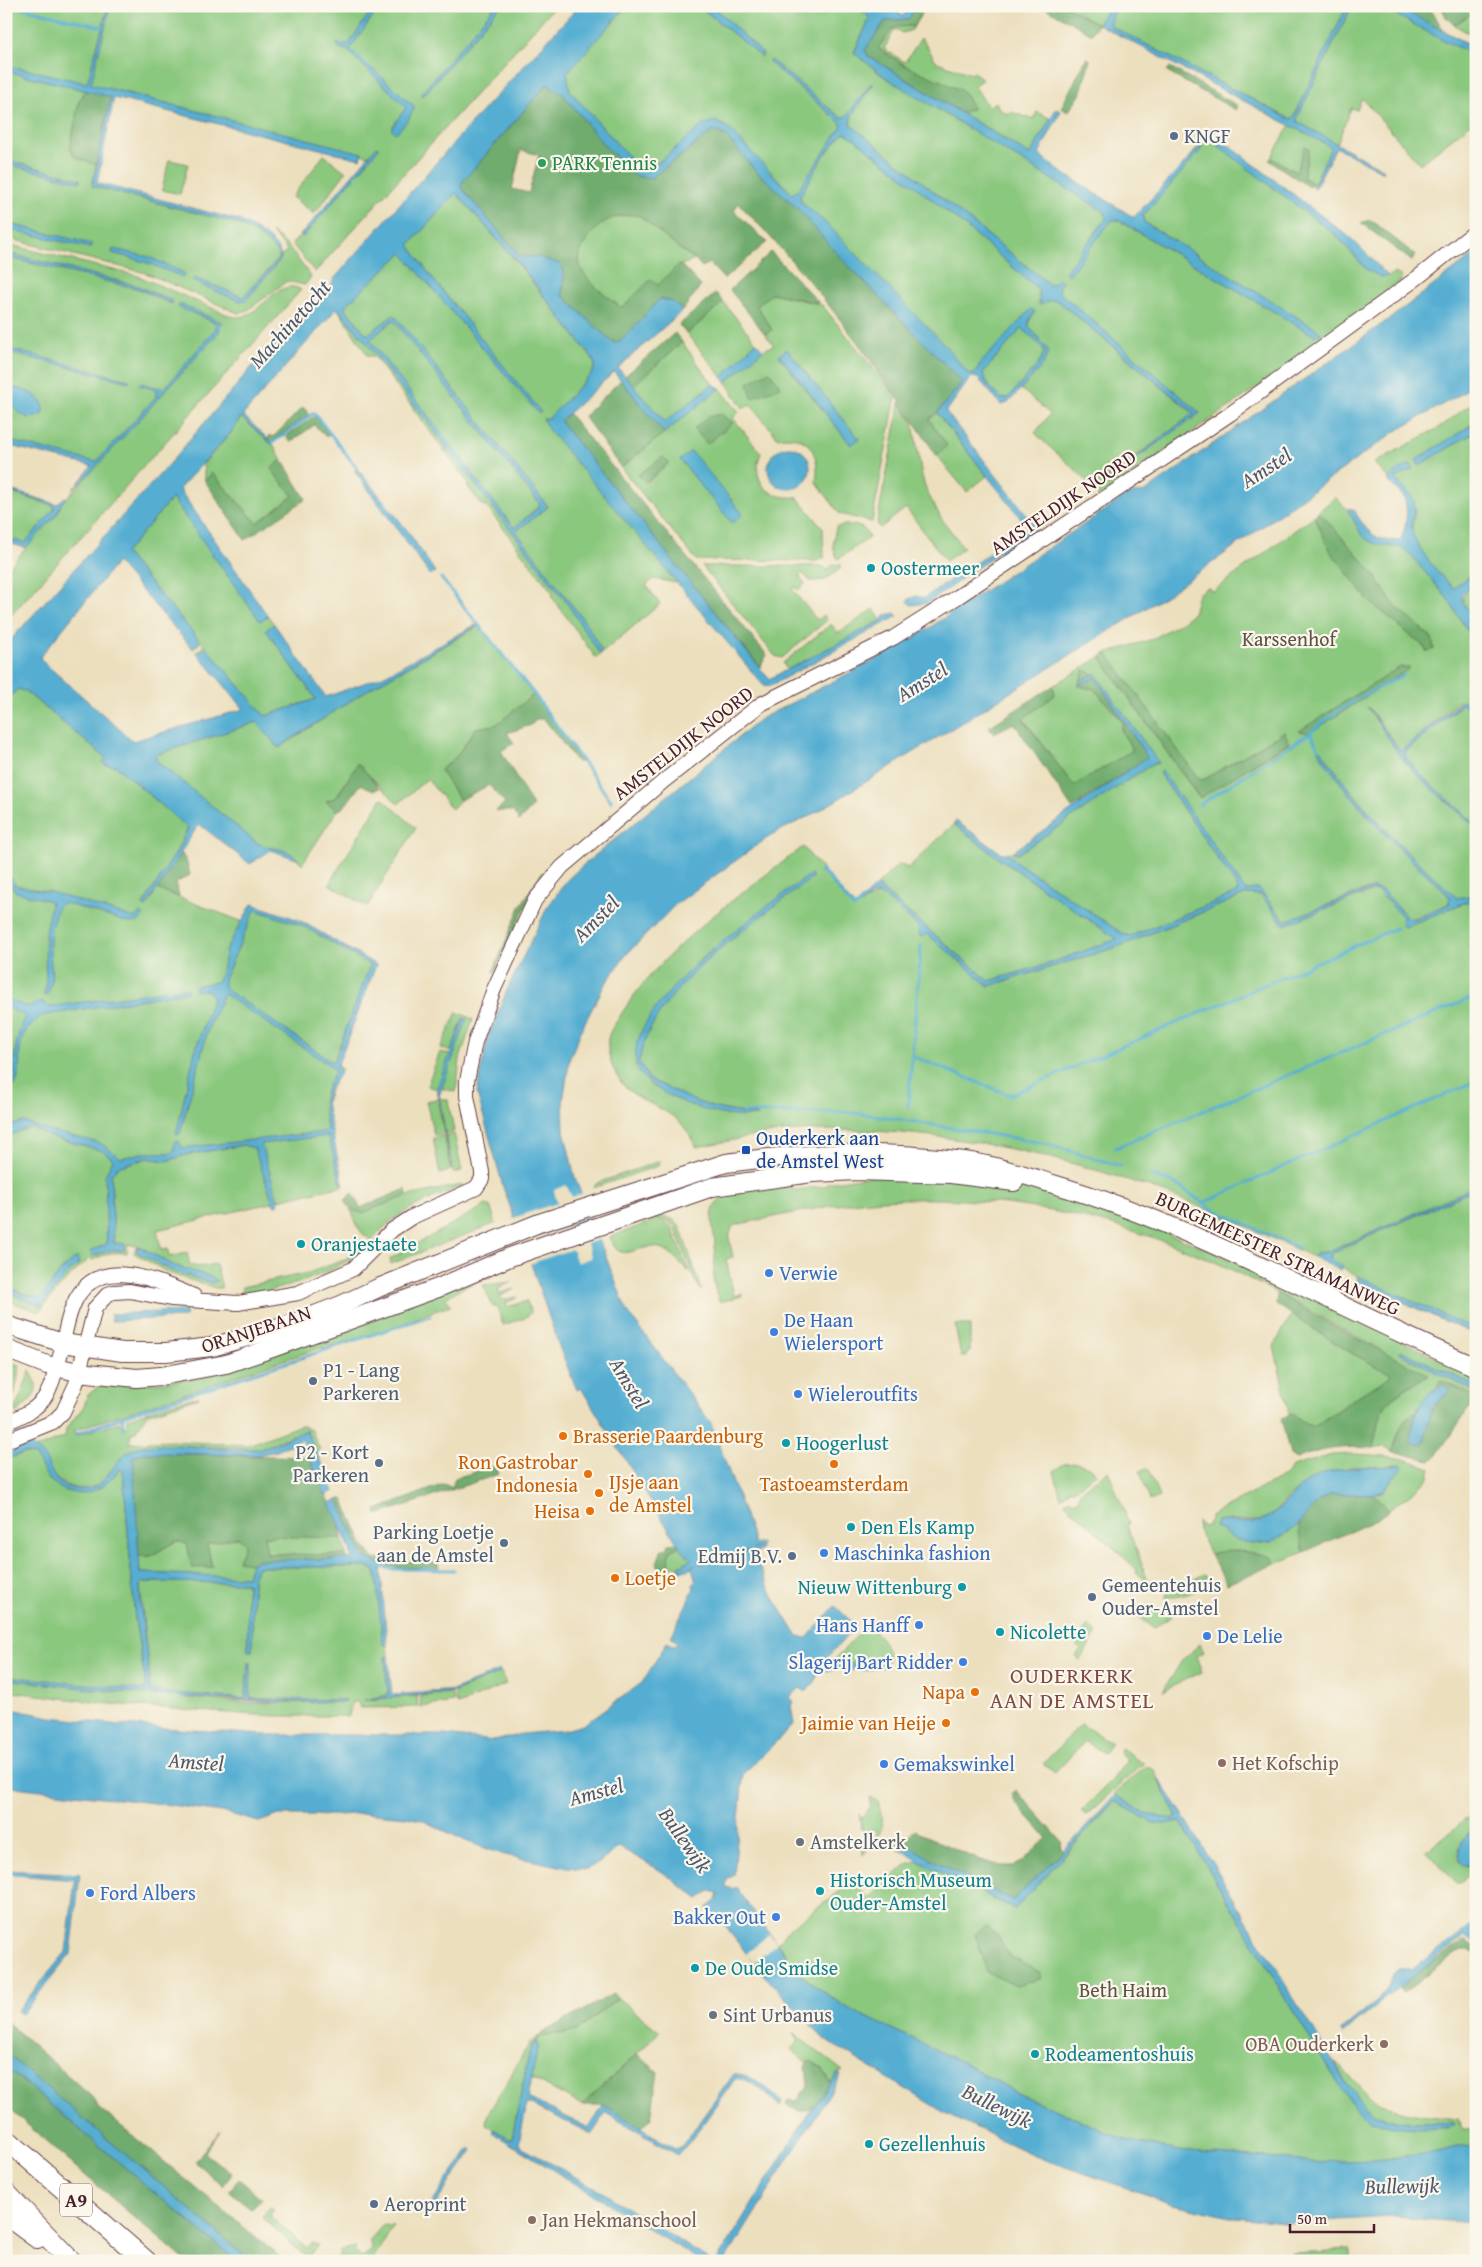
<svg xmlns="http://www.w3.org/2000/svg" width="1482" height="2267" font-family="'Gentium Book Plus',serif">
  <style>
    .green { fill: #8ac87e; stroke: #6a7454; fill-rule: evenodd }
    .forest { fill: #6fac6d; stroke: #5c664c; fill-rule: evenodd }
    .water { fill: #54aed2; stroke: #4f667e; fill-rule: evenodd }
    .pier { fill: #ecdfbe }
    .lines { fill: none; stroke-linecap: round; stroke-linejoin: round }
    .stream { stroke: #54aed2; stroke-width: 3 }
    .ferry { stroke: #4e586e; stroke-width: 1; stroke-dasharray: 6 5; stroke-linecap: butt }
    .minor-casing { stroke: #623c41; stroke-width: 16 }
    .major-casing { stroke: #623c41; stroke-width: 20 }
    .highway-casing { stroke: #623c41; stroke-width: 22 }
    .minor { stroke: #fff; stroke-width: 14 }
    .major { stroke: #fff; stroke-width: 18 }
    .highway { stroke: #fff; stroke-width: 20 }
    .service-dot { fill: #5c6f8a; stroke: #fbf7ec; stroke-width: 2 }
    .leisure-dot { fill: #2e9e5b; stroke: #fbf7ec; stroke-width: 2 }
    .culture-dot { fill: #0f9aa8; stroke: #fbf7ec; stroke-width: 2 }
    .transit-dot { fill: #1a4fb4; stroke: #fbf7ec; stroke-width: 2 }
    .shop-dot { fill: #3f7fe0; stroke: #fbf7ec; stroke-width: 2 }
    .food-dot { fill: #e8710a; stroke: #fbf7ec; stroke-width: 2 }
    .education-dot { fill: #8d6e63; stroke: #fbf7ec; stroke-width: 2 }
    .worship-dot { fill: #6b7280; stroke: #fbf7ec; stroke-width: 2 }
    .labels { text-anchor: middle; stroke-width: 4.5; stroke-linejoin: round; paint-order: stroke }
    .shield { fill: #fbf7ec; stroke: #7f6065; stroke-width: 1 }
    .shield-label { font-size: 19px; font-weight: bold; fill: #4a1f2b }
    .service-label { font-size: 20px; fill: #4e5e75; stroke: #fbf7ec; text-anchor: start }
    .leisure-label { font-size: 20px; fill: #27864d; stroke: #fbf7ec; text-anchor: start }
    .street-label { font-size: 20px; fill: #4a1f2b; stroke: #fbf7ec }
    .culture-label { font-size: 20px; fill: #0d838f; stroke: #fbf7ec; text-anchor: start }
    .park-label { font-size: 20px; fill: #5d5244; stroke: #fbf7ec }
    .transit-label { font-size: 20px; fill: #164399; stroke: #fbf7ec; text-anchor: start }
    .shop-label { font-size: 20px; fill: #366cbe; stroke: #fbf7ec; text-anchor: start }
    .food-label { font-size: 20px; fill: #c56008; stroke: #fbf7ec; text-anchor: end }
    .education-label { font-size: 20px; fill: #785e54; stroke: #fbf7ec; text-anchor: start }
    .worship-label { font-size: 20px; fill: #5b616d; stroke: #fbf7ec; text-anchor: start }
    .water-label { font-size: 21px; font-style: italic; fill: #4e586e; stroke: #fbf7ec }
    .quarter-label { font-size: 22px; letter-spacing: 1px; fill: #7e4a41; stroke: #fbf7ec }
  </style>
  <rect width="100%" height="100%" fill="#fbf7ec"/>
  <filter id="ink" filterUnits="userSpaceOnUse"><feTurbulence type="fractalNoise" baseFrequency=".02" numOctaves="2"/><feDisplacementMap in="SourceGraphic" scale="10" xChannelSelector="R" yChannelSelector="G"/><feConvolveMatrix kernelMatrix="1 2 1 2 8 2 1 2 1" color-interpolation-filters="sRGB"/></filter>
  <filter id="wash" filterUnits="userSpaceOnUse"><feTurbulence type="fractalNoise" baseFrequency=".0096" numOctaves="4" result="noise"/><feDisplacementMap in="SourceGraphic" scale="20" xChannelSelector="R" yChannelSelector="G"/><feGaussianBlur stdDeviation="1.12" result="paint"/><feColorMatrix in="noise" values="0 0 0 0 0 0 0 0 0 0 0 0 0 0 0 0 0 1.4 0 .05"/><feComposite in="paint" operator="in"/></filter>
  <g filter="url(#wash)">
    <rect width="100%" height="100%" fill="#ecdfbe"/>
    <g class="green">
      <path d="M6 6H496L423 96 500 6H555L315 272 292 244 367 163 373 151 369 156 112 89 92 186 236 223C251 230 272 241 280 257L243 297 194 278 193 281 246 300 287 250 271 232 289 247 311 277 305 285 287 281 248 310 238 313 146 273 6 238Z"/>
      <path d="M627 6H699L762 57 763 54 713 6H857L870 18 854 52 880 74 1105 212 1106 219 1069 268 1112 219 1118 220 1315 336 1320 333 1144 222 1143 216 1203 141 1221 144 1338 237 1366 269 1388 276 1395 273 1402 277 1400 283 1271 378 1099 497C1083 472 1056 455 1035 433L1050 414 1020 388 1042 366 1047 348 1029 327V321L1033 315 980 364 975 374H969L801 201 800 196 824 156 842 134 846 133 855 139 965 226 1038 289 1041 296 1038 303 1051 300 1058 301 1194 414 1104 480 1200 413 1059 292V286L1062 281 1059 279 1050 285 851 125V117L873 84 871 83 847 116 841 118 770 60 769 62 840 122 842 127 797 191 792 194 727 127 703 125 649 170 639 168 570 91 567 72Z"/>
      <polygon points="1065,6 1110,6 1098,24"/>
      <polygon points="1116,6 1347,6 1294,117 1290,119 1108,25"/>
      <polygon points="1352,6 1401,6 1404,10 1476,48 1476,119 1420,164 1363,99 1361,100 1357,110 1351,108 1337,144 1297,122 1296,118"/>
      <polygon points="1476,11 1476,37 1454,25"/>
      <polygon points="914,26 912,30 902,33 895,29 884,49 905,62 921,38 937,62 971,74 973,72 983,79 974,85 988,107 996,102 999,109 1008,114 1010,112 1033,119 1037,112 1051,119 1030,155 962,113 973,108 878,48 894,27"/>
      <polygon points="1290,125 1332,147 1314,183 1303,177 1309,149 1305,146 1296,173 1271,158"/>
      <polygon points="324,155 346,172 314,214 292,197"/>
      <polygon points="169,160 188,164 180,194 162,190"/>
      <polygon points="456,193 515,260 593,359 595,366 592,373 549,419 620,514 677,583 654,579 646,585 660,604 596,658 552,597 553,593 486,506 482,505 467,486 469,484 374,356 368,356 337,308 366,342 567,603 601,651 585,622 515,531 548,507 394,315 367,335 344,307 402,252 541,413 429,274 409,245"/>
      <path d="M633 214 640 216 678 248 696 260 677 266 658 286 651 279 624 306 620 307C608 296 587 283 581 269 575 254 588 229 602 222 612 217 622 216 633 214Z"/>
      <path d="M6 244 138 276 233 317C236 317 241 317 244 316 262 312 281 276 301 290L6 621V571L26 548 6 542V491L53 505 57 514 61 504 98 465 6 443V257L139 289 171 304 172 301 138 286 6 253Z"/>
      <path d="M772 293 822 305 896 396 872 522 840 514 816 482C821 455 809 432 778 438L750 404 743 408 726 382 763 350 774 345 765 334 772 330 757 306ZM786 349H787L851 445 779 356Z"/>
      <polygon points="723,302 756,342 722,377 687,334"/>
      <polygon points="394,320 539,503 540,505 514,528 369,340"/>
      <polygon points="1022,327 1043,348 1044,353 1038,365 1008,398 1002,399 988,385 983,373"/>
      <polygon points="682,342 713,384 665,423 633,386"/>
      <path d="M720 388 739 412 733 418 761 453C750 481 768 500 797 497L823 528 824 558 817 561 696 560 621 468ZM663 457 669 463 647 482 638 475Z"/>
      <path d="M1476 400V422L1464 430 1467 438 1476 431V571L1454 588C1441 578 1414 546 1412 529 1411 521 1416 514 1414 506 1409 490 1400 488 1396 478L1413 469 1411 464 1388 478 1374 463 1442 426Z"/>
      <polygon points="900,403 913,423 922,476 927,492 941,518 964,548 946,561 906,508 880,528 877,523"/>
      <polygon points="937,413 987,476 967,492 937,456 947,445 929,420"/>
      <polygon points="242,416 273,444 282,460 271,469 293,496 257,523 213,474 205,481 203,464 230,434"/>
      <path d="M1335 497 1348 510 1367 539 1389 547 1401 546 1407 551 1447 598 1476 644V710L1467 702H1458L1401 751 1368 707 1401 757 1421 779 1476 827V895L1457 898C1404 850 1359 807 1319 747L1318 751C1352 803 1395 847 1442 888L1450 898 1448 904 1411 919 1408 918 1383 891 1366 890 1285 921 1259 889 1245 890 1161 771 1159 773 1238 888 1237 893 1131 936 1123 934 1015 861 1008 853 1014 851 1016 855 1149 766 1158 763 1095 673 1093 674 1084 670 1078 686 1094 689 1122 721V732L1133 750 1074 786 1023 718 1055 695 1053 686 1100 657 1199 798 1289 743 1284 732 1203 780 1199 779 1107 653 1153 639 1183 621 1193 613 1198 594 1208 587 1212 592 1314 516 1331 552 1369 601 1421 644 1427 652 1432 638 1393 604 1372 571 1322 516 1317 513Z"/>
      <polygon points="172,498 260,620 268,616 274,624 266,630 316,699 265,716 206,647 198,654 196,652 204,645 201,642 194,649 192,648 200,641 125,553"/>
      <path d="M844 525C855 525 866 525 869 538L838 559C830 546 834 541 836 527Z"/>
      <polygon points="834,564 841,565 840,569 825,580 810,581 803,573 799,576 805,584 798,590 795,587 792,589 817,620 824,615 827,620 782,658 775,656 702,566 822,566 827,570"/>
      <path d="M1476 580V623C1460 601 1457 601 1476 580Z"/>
      <polygon points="874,609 881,621 787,670 783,663 831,624 838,633"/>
      <path d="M480 625 534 694 496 725 476 728 456 757 440 770 460 800 452 809 427 779 398 804 358 764 336 797 327 801 337 811 302 864C283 844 276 853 257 843L157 762 155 755 257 722 279 748 364 692Z"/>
      <path d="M18 689 25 691 106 758 103 762 116 766 188 828 176 853 143 905 146 907 157 889 246 923 252 909 306 924 376 965 337 1066 342 1069 331 1087 325 1105 344 1186 278 1200 257 1142 148 1156 112 1165 107 1184V1244L90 1251 124 1244 114 1243 111 1176 117 1167 147 1158 166 1161 185 1155 243 1145 255 1148 274 1202 157 1230 161 1250 168 1249 169 1257 187 1253 190 1265 199 1267 216 1264 222 1288H216L168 1273 134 1253 136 1248 156 1260 173 1265 140 1247 128 1244 127 1253H110L92 1260 90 1258 67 1279 39 1312 6 1300V1292L41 1305 39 1298 21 1293 6 1285V700ZM34 1007H47L17 1040 29 1008Z"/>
      <polygon points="1462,704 1476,714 1476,824 1425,779 1405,757 1405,752"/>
      <polygon points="382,798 416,828 367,907 329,884"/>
      <polygon points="954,824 1000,859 1118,939 1045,965 989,981 879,887 874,888 899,864 908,868"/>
      <path d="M803 847 855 907 878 894 884 897 989 986 1120 946 1247 894 1261 895 1284 925 1372 891H1378L1403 917 1402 924 1404 927 1476 898V1186L1360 1238 1326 1252 1316 1253 1313 1257C1258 1232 1203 1206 1146 1186 1035 1148 914 1125 797 1131 764 1132 729 1142 696 1147 690 1136 685 1125 674 1117 653 1102 627 1098 615 1072 610 1063 607 1050 608 1039 609 1031 616 1023 620 1016 661 949 741 894 803 847ZM811 874C767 911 657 990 642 1043 640 1049 640 1056 639 1062L649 1079 695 1101 715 1108 755 1115 699 1108 650 1085 636 1066 638 1042 649 1020 675 987 700 960Z"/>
      <polygon points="457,1012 473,1019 460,1059 456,1092 440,1088 466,1019 463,1018 451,1052 441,1048"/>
      <polygon points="440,1052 450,1055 437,1089 427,1086"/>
      <polygon points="439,1098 448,1100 454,1131 445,1133"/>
      <polygon points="437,1099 444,1133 434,1135 426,1101"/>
      <polygon points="454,1133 462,1171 453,1173 446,1135"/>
      <polygon points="444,1135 451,1170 440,1174 433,1138"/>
      <polygon points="660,1161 658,1166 593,1188 597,1183"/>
      <path d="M879 1175 986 1182 1044 1191 1100 1207 1205 1248 1476 1376V1386L1402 1351 1399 1353 1476 1392V1396L1440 1380C1435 1393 1421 1399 1416 1412 1402 1418 1396 1438 1393 1451L1383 1446 1373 1448C1383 1397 1385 1401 1428 1376 1362 1341 1299 1303 1232 1270 1131 1221 1015 1196 903 1199 846 1200 790 1214 735 1225L732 1227 729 1238 733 1257 726 1259 734 1296 742 1294V1296L720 1302C709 1279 716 1268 715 1246 715 1234 710 1223 713 1211 719 1184 770 1188 792 1186L793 1190 827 1186V1183Z"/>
      <path d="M461 1185 464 1186C431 1199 395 1210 373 1240 359 1236 356 1222 351 1210L362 1213 407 1196Z"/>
      <path d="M1476 1189V1334C1425 1314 1374 1290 1330 1259L1331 1253Z"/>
      <polygon points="486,1205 490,1206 496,1223 391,1264 390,1259"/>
      <path d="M657 1214 674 1220 680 1227 702 1291 695 1281 675 1227C660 1208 631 1225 612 1231L611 1229Z"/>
      <path d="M655 1220H662L672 1228 689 1272C679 1262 670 1249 655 1247 636 1245 619 1266 610 1237Z"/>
      <path d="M360 1241 366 1245 365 1249C329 1276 289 1288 245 1295L242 1291V1287L308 1273 347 1259Z"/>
      <path d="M506 1265 507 1268 456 1291 446 1298 451 1306C427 1312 405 1324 381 1332 361 1339 341 1344 320 1348 238 1375 156 1404 74 1430L75 1436 119 1422 122 1427 127 1425V1419C151 1410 173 1401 199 1397L147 1414 135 1432 131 1433 130 1443 173 1441 248 1445 301 1425 311 1430 320 1450 316 1452 306 1430 258 1449 177 1445 121 1457C116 1465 111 1473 105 1480 90 1496 63 1489 51 1473 43 1463 46 1456 34 1449L65 1437 66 1429 84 1406 88 1395 101 1384 133 1385 196 1379 231 1369Z"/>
      <polygon points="512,1282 498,1289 500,1293 515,1289 500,1296 502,1300 518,1297 506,1303 507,1307 527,1301 531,1313 525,1318 503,1325 497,1306 493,1307 483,1285"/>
      <polygon points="1292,1314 1346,1350 1391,1374 1390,1377 1353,1399 1315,1426 1307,1425 1289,1414 1274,1346"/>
      <polygon points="955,1325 970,1325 970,1351 967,1352 966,1357 961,1357"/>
      <polygon points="9,1362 20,1365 15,1392 6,1407 6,1366"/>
      <path d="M30 1371C44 1392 32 1399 16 1413L15 1410Z"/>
      <polygon points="25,1453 36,1456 49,1480 80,1494 114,1476 120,1469 123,1470 135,1619 146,1686 145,1691 14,1680 111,1691 249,1703 346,1702 345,1700 250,1699 251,1663 248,1662 246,1698 243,1699 150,1691 140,1585 144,1582 247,1583 248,1651 252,1651 253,1577 258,1567 368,1567 374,1570 376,1575 384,1645 387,1643 388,1657 385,1657 388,1695 364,1700 417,1696 418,1707 360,1708 358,1702 352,1702 349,1716 273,1716 197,1711 100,1703 6,1691 6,1636 10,1593 6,1592 6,1459"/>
      <path d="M1351 1454C1380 1455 1405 1456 1431 1469L1428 1480 1388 1511 1374 1494 1384 1491 1400 1465 1380 1467H1350L1291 1495 1272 1515 1258 1521H1217L1216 1527 1234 1539 1295 1528 1300 1524 1304 1552 1275 1564 1273 1558C1252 1552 1231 1549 1210 1554L1198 1530 1197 1522 1203 1527 1207 1525 1212 1515 1288 1474 1292 1467 1332 1455Z"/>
      <polygon points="1077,1463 1090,1467 1096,1473 1076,1489 1070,1489 1061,1498 1054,1471 1063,1464"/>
      <polygon points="1148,1468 1159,1497 1150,1501 1140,1472"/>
      <path d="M1108 1471 1129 1523 1127 1526 1149 1583 1136 1572 1137 1570C1114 1547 1090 1527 1065 1503L1067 1500 1078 1501 1080 1492Z"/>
      <polygon points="264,1536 342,1538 346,1555 267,1554"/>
      <polygon points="238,1537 245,1544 239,1560 251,1564 247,1577 140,1573 137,1556 151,1556 176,1541 187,1544 212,1567 207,1544"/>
      <polygon points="679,1546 692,1559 685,1564 670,1567 668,1552"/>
      <path d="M1205 1574 1208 1580C1205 1591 1175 1599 1165 1597L1167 1596 1166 1591Z"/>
      <polygon points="1146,1606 1171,1614 1172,1616 1154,1628 1138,1616"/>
      <path d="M872 1619 875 1622 871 1629C884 1640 891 1649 887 1667L873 1668 872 1663H832Z"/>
      <polygon points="1088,1625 1097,1633 1080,1660 1076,1657 1081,1649 1076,1645"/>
      <polygon points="1200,1644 1204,1652 1196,1656 1202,1672 1163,1691 1183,1659"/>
      <polygon points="501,1672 506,1684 458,1705 456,1703 455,1692"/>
      <polygon points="452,1693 454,1702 421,1707 420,1696"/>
      <polygon points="1081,1724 1111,1743 1104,1753 1085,1741 1055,1773 1043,1764"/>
      <polygon points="1121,1748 1144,1763 1086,1815 1081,1811 1113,1779 1127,1760 1119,1754"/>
      <polygon points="1147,1766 1155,1769 1157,1777 1177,1816 1172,1819 1145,1814 1115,1795 1115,1793"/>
      <path d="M870 1797 879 1803C885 1834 882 1831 863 1855V1835L869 1834 874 1837 877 1835 876 1830 872 1829 869 1833 863 1834 859 1813 862 1818 871 1806Z"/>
      <path d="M1115 1801 1125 1808 1164 1824 1180 1821 1329 2070C1341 2088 1354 2109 1373 2121L1446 2128 1455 2126V2123C1425 2122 1388 2128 1364 2106 1353 2095 1344 2077 1335 2064 1347 2069 1358 2087 1369 2096 1393 2115 1430 2116 1459 2119L1462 2130H1476V2147L1457 2146 1423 2154 1377 2160 1314 2162 1177 2151 1125 2140 1019 2094 968 2065 851 2010 823 1992 800 1974 777 1943 791 1927 854 1881 868 1899 907 1864 918 1861 1015 1909Z"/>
      <polygon points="1476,1811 1476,1824 1466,1835 1460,1863 1471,1865 1476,1854 1476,1868 1461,1883 1457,1883 1425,1852"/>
      <polygon points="618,1998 660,2032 582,2105 531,2078 538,2046 536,2042 539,2037 577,2031"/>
      <polygon points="793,2033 843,2071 838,2073 831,2082 822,2068 811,2061 807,2063 791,2049 799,2041"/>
      <polygon points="538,2036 530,2049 512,2138 508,2138 486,2124 487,2116 529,2044"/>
      <polygon points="270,2207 274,2210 270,2216 307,2248 313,2243 318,2245 307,2258 262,2217"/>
      <polygon points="383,2225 393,2226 372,2261 338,2261 340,2251 354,2247 355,2253 362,2257 371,2251 370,2240"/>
      <polygon points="1351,2250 1351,2261 1289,2261 1291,2253"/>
    </g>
    <g class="forest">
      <polygon points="916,6 926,6 914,26 894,27 878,48 904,65 963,91 973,108 962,113 868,56 865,50 885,21 909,19"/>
      <polygon points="1042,6 1065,6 1098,24 1092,34"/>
      <polygon points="1406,6 1419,6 1419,8 1432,11 1445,33 1404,10"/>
      <polygon points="1441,6 1476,6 1476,11 1454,25 1446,17"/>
      <polygon points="1087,57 1090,60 1080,95 1068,112 1061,108"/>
      <polygon points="1170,67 1238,106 1236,110 1167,72"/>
      <path d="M547 84 562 93 604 145 651 178 714 130 725 135 756 171 795 206 962 382 937 413 929 419 947 445 937 456C878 367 814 279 738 203L734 211 767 242 724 279 709 263 702 267 696 260 678 248 640 216C617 211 596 223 585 243 580 251 577 259 581 268 587 283 608 296 620 307L624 306 651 279 658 285 677 266H682L701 286 682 311 674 302 660 299C648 310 629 338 617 344L606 337 562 295 564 277 538 257H520L461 187 463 181ZM521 150 539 155 529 193 512 189Z"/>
      <polygon points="86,90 111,97 96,165 75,157 70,148 79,101"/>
      <polygon points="1305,146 1309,149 1303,177 1314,183 1309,187 1269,160 1271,158 1296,172"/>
      <polygon points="1371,220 1415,255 1412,261 1361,223"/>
      <polygon points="771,252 819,303 772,293 757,306 772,330 765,334 730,290"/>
      <polygon points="716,293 723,302 687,334 679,325"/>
      <polygon points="675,333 682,342 633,386 625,376"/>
      <polygon points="769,371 781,387 752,398 748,383"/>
      <polygon points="621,380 664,433 621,468 584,416"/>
      <polygon points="303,407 309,414 271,442 268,439 270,435 273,437"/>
      <polygon points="568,413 767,655 760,667 559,421"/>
      <polygon points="721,414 733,423 707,444 694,429 707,417"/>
      <polygon points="315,416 329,435 326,437 314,425 291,442 286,436"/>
      <polygon points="663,457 669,463 646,482 638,475"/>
      <polygon points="282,460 306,499 245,540 205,481 212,473 257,523 293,496 271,469"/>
      <polygon points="1317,513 1322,515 1372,571 1393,604 1432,638 1434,649 1428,652 1421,644 1369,601 1331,552 1314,516"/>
      <polygon points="1107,653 1199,779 1203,780 1284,732 1289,742 1200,798 1100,657"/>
      <polygon points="1400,667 1410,668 1310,733 1299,731"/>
      <polygon points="1085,670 1093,674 1082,681 1081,684 1094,676 1148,757 1072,808 1014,723 994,733 989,727 1053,686 1055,695 1023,719 1074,786 1133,750 1122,732 1122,721 1094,689 1078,686"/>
      <polygon points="534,694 582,762 577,762 544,719 537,719 531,725 507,733 514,743 501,751 533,806 519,821 513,811 496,811 505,803 489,785 460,800 440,770 456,757 476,728 496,725"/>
      <polygon points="358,763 380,788 373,790 361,784 344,807 337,811 326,801 337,797"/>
      <polygon points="181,852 187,863 190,875 176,883 179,897 157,889"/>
      <polygon points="542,872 545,875 527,904 495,973 493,972 520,907"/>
      <polygon points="406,1189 407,1196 362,1213 351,1210 345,1200 353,1193 360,1208"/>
      <path d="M1277 1294 1352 1336 1429 1375C1385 1400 1383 1397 1373 1448 1346 1446 1321 1448 1296 1459L1290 1455 1281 1418 1293 1414 1307 1425 1316 1426 1353 1399 1390 1377 1391 1374 1346 1350 1276 1304Z"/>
      <polygon points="1440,1380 1476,1398 1436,1456 1431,1461 1393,1451 1404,1420 1416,1412 1410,1440 1424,1441 1430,1412 1443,1396 1444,1385 1438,1387"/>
      <polygon points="143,1453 309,1457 339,1522 342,1538 264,1536 267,1554 346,1555 347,1559 257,1560 251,1564 238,1560 245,1544 238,1537 207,1544 212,1567 192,1568 187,1544 176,1541 151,1556 137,1556 133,1457"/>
      <polygon points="496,1466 499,1474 377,1515 376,1510 444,1484 452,1488 455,1478"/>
      <path d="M1331 1494H1374L1388 1511 1374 1521 1304 1552C1302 1545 1299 1532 1300 1524 1301 1511 1321 1499 1331 1494Z"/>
      <path d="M339 1499H343L364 1546 374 1559 438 1563 440 1567C425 1567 383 1570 371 1561 357 1551 346 1516 339 1499Z"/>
      <polygon points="678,1543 679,1546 669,1552 670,1567 659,1569 657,1563 662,1549 667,1549 669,1544"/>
      <path d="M1228 1550C1239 1551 1264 1553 1273 1558L1275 1564 1227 1584 1210 1554Z"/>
      <polygon points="1016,1790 1063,1843 1061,1847 1064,1851 1013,1900 944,1866 902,1843 900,1848 903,1852 895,1846 896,1842 901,1837 907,1840 915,1829 919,1833 977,1859 1001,1866 1014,1866 1022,1862 1047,1838 1015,1802 1012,1794"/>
      <polygon points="986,1926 998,1936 1008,1955 1041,1973 1040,1979 1016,1986 987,1972 975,1934"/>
      <polygon points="1464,1940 1476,1948 1476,1955 1468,1950 1461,1950 1404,1993 1398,1987"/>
      <polygon points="613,1994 618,1998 577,2031 539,2037 530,2049 542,2033"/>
      <polygon points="6,2021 92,2097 99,2108 285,2261 251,2261 6,2053 6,2032 9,2029"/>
      <polygon points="637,2054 658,2072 651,2118 640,2129 604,2105 582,2105"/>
      <path d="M811 2061 822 2068 831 2083C819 2100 808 2123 786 2104L788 2100 797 2101 808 2087 806 2066 807 2063Z"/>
      <polygon points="6,2067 236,2261 186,2261 79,2170 6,2106"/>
      <polygon points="220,2131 205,2153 232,2174 223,2186 195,2162"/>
      <polygon points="239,2179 261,2198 252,2209 229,2191"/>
    </g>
    <g class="water">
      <polygon points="374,6 380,6 350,49 415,107 408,120 396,133 391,129 406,107 347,50 338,47 337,44 349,44"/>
      <polygon points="495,6 500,6 423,96 421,94"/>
      <path d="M579 6H627L567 73 570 91 639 168 649 170 703 125 715 121 727 127 792 194 797 191 842 126 840 122 769 62 771 60 841 118 847 116 872 82 873 84 851 117V125L1050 285 1059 279 1063 281 1059 286V292L1200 413 1104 481 1194 413 1058 301 1051 300 1040 305 1038 289 965 226 855 139 846 133 842 134 824 156 800 196 802 203 825 222 943 343 969 374H975L980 364 1031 309 1035 311 1029 321V327L1049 351 1042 366 1008 403 1001 405 978 378 971 377 946 412 1038 529 999 552 928 603 911 605 908 602 909 599 916 596 924 598 1028 527 937 413 962 382 840 257 795 206 756 171 725 135 713 131 651 178 636 176 604 145 562 93 547 84 463 181 461 187 520 257H538L560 264 564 271 562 295 613 343C623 345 650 308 660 299L674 302 682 311 618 368 665 422 713 384 720 388 664 433 614 372 560 421 769 679 881 621 885 615 895 613 898 616 770 686 763 685 548 429 543 419 549 418 592 373 595 366 593 359 516 260 456 193 409 245 429 274 541 412 539 414 402 253 344 307 367 335 394 315 548 507 516 531 585 622 602 651 599 653 567 603 366 342 337 308 243 415 273 444 272 445 241 417 230 434 179 489 268 616 260 621 172 498 125 553 200 641 192 648 117 562 40 657 42 661 133 741 244 709 198 654 206 647 265 716 316 699 266 630 274 624 326 697 383 676 475 625 477 626 364 692 278 748 257 722 155 755 158 762 257 843C272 851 284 845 299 860L271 850 250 864 199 824 146 907 143 905 176 853 188 828 116 766 105 765 103 762 106 758 25 691 18 689 6 700V645L171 462 270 346 328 294 334 279 472 122ZM393 320 539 503 540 506 514 528 370 340ZM1022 328 1043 348 1044 353 1038 365 1008 398 1002 399 988 385 983 373Z"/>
      <polygon points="699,6 713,6 763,54 762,57"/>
      <polygon points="857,6 889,6 903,16 910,6 916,6 909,19 885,21 865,50 868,56 1030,155 1056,109 1061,111 1039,154 1055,168 1130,215 1135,216 1202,145 1201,150 1143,216 1144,222 1321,332 1315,336 1118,220 1112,220 1069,275 1065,272 1106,219 1105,212 888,79 854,53 870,18"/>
      <polygon points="1110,6 1116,6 1109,25 1290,119 1294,117 1347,6 1352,6 1297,118 1298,122 1384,170 1383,172 1336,147 1315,188 1313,187 1331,147 1098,24"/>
      <polygon points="1380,6 1406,6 1404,10 1476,48 1476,55 1442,40"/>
      <path d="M107 10 109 11 91 84 362 153 360 159 114 98 97 183 238 220C250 225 282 243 281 259L246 300 240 301 192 281 194 278 243 297 280 258C273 242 251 230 236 223L92 186 111 97 6 71V65L87 83Z"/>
      <polygon points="1220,143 1230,146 1353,240 1388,276 1380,277 1366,269 1338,237 1217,145"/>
      <polygon points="377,146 379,148 303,237 301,235"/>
      <polygon points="6,160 80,179 80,182 6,164"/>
      <polygon points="6,223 92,244 91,248 6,229"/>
      <polygon points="113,249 149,257 184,273 183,277 145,262 112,253"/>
      <polygon points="6,253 138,286 172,301 172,304 139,289 6,257"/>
      <path d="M1476 253V381L1461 394 1396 431 1164 597 819 811 773 834 717 874 676 904 626 955 604 986 585 1022 570 1057 563 1101 564 1130 575 1178 627 1311 711 1423 751 1532 754 1545 761 1543V1550L753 1554 774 1598 798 1637 807 1638 835 1606 856 1626 825 1660 831 1665 873 1663V1670C855 1671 836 1668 818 1672L815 1682 806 1692 800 1688 790 1697 794 1702 791 1705 794 1724 743 1774 734 1875 727 1880 726 1887 733 1889 736 1887 788 1959 800 1974 823 1992 851 2010 968 2065 1019 2094 1125 2140 1177 2151 1314 2162 1377 2160 1423 2154 1457 2146 1476 2147V2223L1393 2217 1283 2223 1235 2218 1173 2204 1040 2158 945 2113 824 2039 761 1972 724 1925 706 1908 716 1901 718 1893 710 1891 699 1899 661 1871 619 1847 599 1863 586 1869 564 1867 505 1855 468 1842 422 1820 406 1817 365 1813 339 1815H279L259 1822 222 1812 171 1805 6 1786V1708L51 1717 120 1725 265 1735H445L494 1741 522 1734 565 1730 583 1725 642 1683 667 1642 674 1646 677 1642 671 1637 694 1588 692 1583 696 1581 692 1568 680 1572 678 1567 691 1559 679 1546 581 1388 577 1390 560 1349 528 1255 504 1190 477 1093 487 1040 508 988 547 908 567 880 581 867 762 718 890 652 929 628 1129 494 1145 492 1392 317Z"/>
      <polygon points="180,304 221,322 219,332 98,465 73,489 92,466 6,445 6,440 96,462 156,397 156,390 139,385 140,383 164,389 216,328 216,323 178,307"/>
      <polygon points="756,342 763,350 726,382 722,377"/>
      <polygon points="6,348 129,380 129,382 6,352"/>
      <polygon points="787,349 859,439 851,445 779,355"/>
      <path d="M16 388C28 390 51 400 41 416L28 418C17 412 9 406 9 393Z"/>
      <polygon points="1476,422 1476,431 1419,466 1416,460"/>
      <circle cx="789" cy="468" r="21"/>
      <polygon points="691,451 743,514 732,523 680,460"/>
      <path d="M1411 464 1413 469 1396 478C1400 487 1411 491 1414 502 1416 511 1411 520 1412 529 1414 545 1441 578 1454 588L1476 571V580L1462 595V600L1476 623V644L1447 598 1407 551C1395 542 1375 550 1363 536 1357 529 1354 519 1348 511L1349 508 1354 510C1365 529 1375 544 1400 540 1406 531 1409 508 1404 498 1400 490 1392 487 1388 480L1394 473Z"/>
      <polygon points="357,468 407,530 435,572 430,575 355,471"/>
      <polygon points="6,489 57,504 65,497 67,498 61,504 57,514 26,548 6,542 6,538 25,543 55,508 53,505 6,491"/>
      <polygon points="1095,673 1158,762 1149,766 1016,855 1014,851 1147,757 1095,677 1081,685 1081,681"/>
      <polygon points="1463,700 1476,710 1476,714 1462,704 1405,752 1405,757 1425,779 1476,824 1476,827 1421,779 1401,757 1367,707 1401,751"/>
      <path d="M1319 747C1358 807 1404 850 1457 898L1476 895V898L1404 927 1401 924 1403 917 1378 891H1372L1284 925 1261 895 1247 894 1120 946 989 986 927 934 923 937 920 936 918 926 884 897 879 894 872 895 859 906 857 904 874 888 878 887 989 981 1045 965 1117 939 1000 859 954 824 956 821 1001 853H1008L1015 861 1123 934 1131 936 1237 893 1238 888 1159 773 1162 771 1245 890 1259 889 1285 921 1374 888 1383 891 1408 918H1416L1449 904 1450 898 1442 888C1395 847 1352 803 1318 751Z"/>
      <path d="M6 871 15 885 54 893 134 918 140 913 144 915 138 922 129 923 65 903 59 905C53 918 50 930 50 944 49 962 56 979 47 995H43L46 988 45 932 51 905 50 901 16 892 6 878Z"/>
      <path d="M811 874 813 877C756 922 652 986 639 1062L649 1079 695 1101 715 1108 758 1116C748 1116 737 1117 727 1115 700 1111 647 1092 636 1066 636 1059 635 1050 637 1043 656 983 761 911 811 874Z"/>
      <path d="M252 904 299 920 376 965 337 1066 340 1073 329 1090 326 1102 343 1184H341L328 1136 261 1144 279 1204 274 1205 254 1148 243 1145 185 1155 166 1161 147 1158 117 1167 111 1176 114 1243 125 1244 124 1251 111 1250 93 1256 90 1251 107 1244 105 1176 113 1159 103 1151 51 1137 32 1128 25 1129 6 1137V1127L24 1122 43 1129 100 1143 121 1158 142 1153H171L174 1150 175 1141H178L183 1148 323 1132 327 1129C323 1102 320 1097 335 1072L332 1067 224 994 209 1026 180 1134H176L194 1055 212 999 211 993 206 990 195 991 194 986 216 982 221 976 226 949ZM255 910 301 925 370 965 334 1061H331L224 988V980Z"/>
      <path d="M187 988V992L41 1016C36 1021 28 1028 24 1034 13 1054 29 1080 6 1093V1088L15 1078C13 1055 16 1036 25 1016L6 1007V998C18 1003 29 1012 39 1001L44 1002 47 1007Z"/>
      <polygon points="464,1018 467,1019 439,1096 451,1170 437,1088"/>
      <polygon points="1476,1186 1476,1189 1331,1253 1330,1259 1342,1266 1340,1270 1313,1257 1316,1253 1326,1252 1360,1238"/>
      <polygon points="140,1247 173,1265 212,1277 217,1281 212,1283 172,1271 137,1252 136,1248"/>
      <polygon points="77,1257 79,1264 67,1274 41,1306 6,1292 6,1285 21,1293 40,1298 61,1271"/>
      <polygon points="1358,1276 1476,1330 1476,1335 1357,1281"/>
      <polygon points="185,1311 186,1317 111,1321 111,1314"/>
      <polygon points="1402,1351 1476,1386 1476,1392 1399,1353"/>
      <path d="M1444 1385 1451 1390 1432 1407 1423 1444H1413L1410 1440C1415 1416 1418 1394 1444 1385Z"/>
      <path d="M306 1430 334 1491 325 1495 302 1439 277 1451 256 1455 143 1453 133 1457 140 1573 247 1577 251 1564 257 1560 352 1559 350 1549 330 1503 338 1500 363 1556 383 1565 381 1573 387 1643 383 1645 376 1575 374 1570 368 1567H258L253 1577 252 1651H248L247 1583 144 1582 140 1585C140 1621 149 1655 150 1691L244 1699 246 1698 248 1662 251 1663 250 1699 345 1700 346 1702C235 1704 125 1693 14 1680V1677L144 1690 146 1686 135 1619 123 1470 119 1469C103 1494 73 1503 50 1480 44 1474 40 1463 36 1456L25 1453 6 1459V1453L31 1445C34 1449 40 1451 43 1455 52 1467 51 1483 71 1488 111 1497 109 1455 138 1447 145 1445 154 1446 161 1445 193 1445 225 1451 256 1449 270 1448 293 1435 306 1430Z"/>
      <path d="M1400 1465 1403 1466 1384 1491 1373 1494H1331L1321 1499 1295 1528 1272 1542 1251 1544 1234 1539 1215 1527 1217 1521C1230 1521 1247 1524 1260 1521 1282 1514 1293 1488 1314 1478 1342 1464 1370 1469 1400 1465Z"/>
      <polygon points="385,1657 388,1657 392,1695 455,1690 499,1670 501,1672 455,1692 365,1700 388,1695"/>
      <path d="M1157 1776 1180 1810C1224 1882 1267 1955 1312 2027 1327 2051 1353 2101 1377 2115 1399 2127 1431 2122 1455 2123L1456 2126C1430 2130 1386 2132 1365 2116 1350 2104 1339 2085 1329 2070L1180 1821 1164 1824 1153 1823 1114 1801 1015 1909 918 1861 900 1848 902 1842 944 1866 1013 1900 1064 1851 1115 1795 1145 1814 1172 1819 1177 1817Z"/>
      <path d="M1476 1824V1854L1471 1866 1460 1863C1454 1848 1467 1834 1476 1824Z"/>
      <polygon points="6,1870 80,1874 71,1954 22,2014 17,2011 66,1952 75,1880 6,1874"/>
      <polygon points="1473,1924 1476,1926 1476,1944 1464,1936 1342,2033 1341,2030 1386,1993 1392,1974 1399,1970 1412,1970"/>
      <path d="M536 2042 538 2046 528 2098 589 2128 604 2105 675 2149 681 2147 734 2074C752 2073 769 2090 782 2101L780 2106C769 2097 750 2076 735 2079L693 2138 678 2155 606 2113 592 2134 527 2103 519 2143 521 2147 596 2188 711 2261H701L493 2133 494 2129 508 2138H512L530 2049Z"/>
      <polygon points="6,2053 251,2261 236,2261 6,2067"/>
      <polygon points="838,2073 841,2075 725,2261 717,2261 808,2114"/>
      <polygon points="470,2148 473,2150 432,2209 428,2208"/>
    </g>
    <g class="pier">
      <polygon points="566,1185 572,1197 584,1193 593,1214 519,1240 511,1219 557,1203 554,1190"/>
      <polygon points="594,1217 603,1238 587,1244 591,1256 590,1258 577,1263 572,1249 529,1264 520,1242"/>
      <polygon points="769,1934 777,1943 754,1963 746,1954"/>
    </g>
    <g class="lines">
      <g class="stream">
        <polyline points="15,6 102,27"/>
        <polyline points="272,443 314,413 357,468"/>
        <polyline points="441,578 534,694 611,801"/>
        <polyline points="1310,733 1319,749"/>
        <path d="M1199 805 1310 733C1337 708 1371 691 1404 675"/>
        <polyline points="820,872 823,871 854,908 859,904"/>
        <polyline points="914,1057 1010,1095 1396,928"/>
        <polyline points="908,1108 921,945"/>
        <polyline points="744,1113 844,1112 872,1115 1044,1143 1120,1166"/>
        <polyline points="1115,1148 1476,996"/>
        <polyline points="1151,1176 1174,1183 1212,1209 1299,1248"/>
        <polyline points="1205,1202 1476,1081"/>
        <polyline points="122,1418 124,1429"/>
        <polyline points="76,1434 144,1409 430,1316"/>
        <polyline points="378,1566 391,1569 454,1570"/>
      </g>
      <polyline class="ferry" points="679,1570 761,1547"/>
    </g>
  </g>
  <g filter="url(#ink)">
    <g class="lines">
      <g class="minor-casing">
        <g id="minor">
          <path d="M6 1423C19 1417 32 1412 42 1401 52 1389 55 1371 60 1356 64 1340 66 1323 72 1308 93 1251 155 1280 194 1296"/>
          <polyline points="6,1441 53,1422 63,1412 76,1384 95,1308 108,1294 114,1292 130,1291 171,1299 238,1303 298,1293 353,1269 392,1230 412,1217 476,1188 482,1179 482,1172 467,1096 467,1081 475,1042 494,989 535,900 562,867 665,780 761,704 893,638 959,596 1230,414 1417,278 1476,231"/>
        </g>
      </g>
      <g class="major-casing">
        <g id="major">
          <path d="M6 1325 63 1343 122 1352H166L212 1347 283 1327 341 1305 378 1288 539 1223 726 1163C805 1152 885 1150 964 1161 994 1165 1024 1175 1053 1184 1201 1227 1334 1307 1476 1367"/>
          <polyline points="6,1349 47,1365 78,1372 137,1378 161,1376 226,1364 275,1347 438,1288 510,1257 712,1187 812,1173 858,1171 951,1174 1014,1182"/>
        </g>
      </g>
      <g class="highway-casing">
        <g id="highway">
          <polyline points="6,2139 146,2261"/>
          <polyline points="6,2193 71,2261"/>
          <polyline points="6,2215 37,2238"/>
        </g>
      </g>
      <use href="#minor" class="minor"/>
      <use href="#major" class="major"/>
      <use href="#highway" class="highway"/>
    </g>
  </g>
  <g class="service-dot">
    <circle cx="1174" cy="136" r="5"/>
    <circle cx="313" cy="1381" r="5"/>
    <circle cx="379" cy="1463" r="5"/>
    <circle cx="504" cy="1543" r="5"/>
    <circle cx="792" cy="1556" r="5"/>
    <circle cx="1092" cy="1597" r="5"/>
    <circle cx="374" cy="2204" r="5"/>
  </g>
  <circle class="leisure-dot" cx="542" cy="163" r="5"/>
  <g class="culture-dot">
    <circle cx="871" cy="568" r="5"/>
    <circle cx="301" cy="1244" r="5"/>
    <circle cx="786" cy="1443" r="5"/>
    <circle cx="851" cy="1527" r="5"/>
    <circle cx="962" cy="1587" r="5"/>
    <circle cx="1000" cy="1632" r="5"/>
    <circle cx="820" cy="1891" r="5"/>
    <circle cx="695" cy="1968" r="5"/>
    <circle cx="1035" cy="2054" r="5"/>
    <circle cx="869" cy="2144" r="5"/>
  </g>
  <rect class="transit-dot" x="741" y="1145" width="10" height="10" rx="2.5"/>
  <g class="shop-dot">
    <circle cx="769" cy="1273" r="5"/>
    <circle cx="774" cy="1332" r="5"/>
    <circle cx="798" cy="1394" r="5"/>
    <circle cx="824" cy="1553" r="5"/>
    <circle cx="919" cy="1625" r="5"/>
    <circle cx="1207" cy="1636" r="5"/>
    <circle cx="963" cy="1662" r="5"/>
    <circle cx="884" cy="1764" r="5"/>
    <circle cx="90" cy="1893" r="5"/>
    <circle cx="776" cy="1917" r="5"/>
  </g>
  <g class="food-dot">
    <circle cx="563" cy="1436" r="5"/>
    <circle cx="834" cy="1464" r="5"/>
    <circle cx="588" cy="1474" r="5"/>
    <circle cx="599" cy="1493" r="5"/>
    <circle cx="590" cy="1511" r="5"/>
    <circle cx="615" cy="1578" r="5"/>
    <circle cx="975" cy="1692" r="5"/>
    <circle cx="946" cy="1723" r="5"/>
  </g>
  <g class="education-dot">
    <circle cx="1222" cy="1763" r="5"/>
    <circle cx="1384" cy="2044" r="5"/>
    <circle cx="532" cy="2220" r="5"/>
  </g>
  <g class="worship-dot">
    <circle cx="800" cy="1842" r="5"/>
    <circle cx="713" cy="2015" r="5"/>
  </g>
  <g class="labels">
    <rect class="shield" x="60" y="2183.5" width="32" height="33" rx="4"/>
    <g class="shield-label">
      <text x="76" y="2207">A9</text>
    </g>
    <g class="service-label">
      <text x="1184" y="143">KNGF</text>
      <text x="323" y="1377">P1 - Lang<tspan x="323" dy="23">Parkeren</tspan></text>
      <text x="369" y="1459" text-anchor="end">P2 - Kort<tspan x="369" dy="23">Parkeren</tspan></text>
      <text x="494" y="1539" text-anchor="end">Parking Loetje<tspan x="494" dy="23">aan de Amstel</tspan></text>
      <text x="782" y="1563" text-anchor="end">Edmij B.V.</text>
      <text x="1102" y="1592">Gemeentehuis<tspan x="1102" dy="23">Ouder-Amstel</tspan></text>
      <text x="384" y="2211">Aeroprint</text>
    </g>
    <g class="leisure-label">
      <text x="552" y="170">PARK Tennis</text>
    </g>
    <g class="street-label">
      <text transform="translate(1063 502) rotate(-34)" y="7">AMSTELDIJK NOORD</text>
      <text transform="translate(683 743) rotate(-38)" y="7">AMSTELDIJK NOORD</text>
      <text transform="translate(1278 1253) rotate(25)" y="7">BURGEMEESTER STRAMANWEG</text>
      <text transform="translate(256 1329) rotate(-18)" y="7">ORANJEBAAN</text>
    </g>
    <g class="culture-label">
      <text x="881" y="575">Oostermeer</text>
      <text x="311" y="1251">Oranjestaete</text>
      <text x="796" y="1450">Hoogerlust</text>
      <text x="861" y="1534">Den Els Kamp</text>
      <text x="952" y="1594" text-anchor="end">Nieuw Wittenburg</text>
      <text x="1010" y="1639">Nicolette</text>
      <text x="830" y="1887">Historisch Museum<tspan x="830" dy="23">Ouder-Amstel</tspan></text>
      <text x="705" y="1975">De Oude Smidse</text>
      <text x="1045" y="2061">Rodeamentoshuis</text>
      <text x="879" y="2151">Gezellenhuis</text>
    </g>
    <g class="park-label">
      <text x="1289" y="646">Karssenhof</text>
      <text x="1123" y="1997">Beth Haim</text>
    </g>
    <g class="transit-label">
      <text x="756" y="1145">Ouderkerk aan<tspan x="756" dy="23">de Amstel West</tspan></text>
    </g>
    <g class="shop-label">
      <text x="779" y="1280">Verwie</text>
      <text x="784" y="1327">De Haan<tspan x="784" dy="23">Wielersport</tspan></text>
      <text x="808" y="1401">Wieleroutfits</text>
      <text x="834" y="1560">Maschinka fashion</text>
      <text x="909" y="1632" text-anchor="end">Hans Hanff</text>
      <text x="1217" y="1643">De Lelie</text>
      <text x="953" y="1669" text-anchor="end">Slagerij Bart Ridder</text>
      <text x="894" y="1771">Gemakswinkel</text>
      <text x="100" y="1900">Ford Albers</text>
      <text x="766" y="1924" text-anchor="end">Bakker Out</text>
    </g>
    <g class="food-label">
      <text x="573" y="1443" text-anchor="start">Brasserie Paardenburg</text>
      <text x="578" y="1469">Ron Gastrobar<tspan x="578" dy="23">Indonesia</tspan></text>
      <text x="609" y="1489" text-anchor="start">IJsje aan<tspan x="609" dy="23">de Amstel</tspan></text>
      <text x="834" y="1491" text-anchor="middle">Tastoeamsterdam</text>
      <text x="580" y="1518">Heisa</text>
      <text x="625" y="1585" text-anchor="start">Loetje</text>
      <text x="965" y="1699">Napa</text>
      <text x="936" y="1730">Jaimie van Heije</text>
    </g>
    <g class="education-label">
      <text x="1232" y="1770">Het Kofschip</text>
      <text x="1374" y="2051" text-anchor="end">OBA Ouderkerk</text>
      <text x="542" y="2227">Jan Hekmanschool</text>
    </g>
    <g class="worship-label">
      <text x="810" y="1849">Amstelkerk</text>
      <text x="723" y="2022">Sint Urbanus</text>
    </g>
    <g class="water-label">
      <text transform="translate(290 324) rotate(-48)" y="7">Machinetocht</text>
      <text transform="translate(1266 468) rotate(-33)" y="7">Amstel</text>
      <text transform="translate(922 682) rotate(-32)" y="7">Amstel</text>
      <text transform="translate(596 919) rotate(-45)" y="7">Amstel</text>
      <text transform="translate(629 1383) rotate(59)" y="7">Amstel</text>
      <text transform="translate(196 1762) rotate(4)" y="7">Amstel</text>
      <text transform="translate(596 1792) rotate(-15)" y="7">Amstel</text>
      <text transform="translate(685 1840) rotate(55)" y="7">Bullewijk</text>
      <text transform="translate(997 2106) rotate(26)" y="7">Bullewijk</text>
      <text transform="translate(1402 2186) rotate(-1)" y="7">Bullewijk</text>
    </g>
    <g class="quarter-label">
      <text x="1072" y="1683">OUDERKERK<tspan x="1072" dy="25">AAN DE AMSTEL</tspan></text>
    </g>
  </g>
  <rect width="1482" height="2267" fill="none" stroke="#fbf7ec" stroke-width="25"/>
  <path d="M1290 2224v8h84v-8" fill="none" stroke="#4a1f2b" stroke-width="2.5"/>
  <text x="1297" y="2224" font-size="15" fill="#4a1f2b" stroke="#fbf7ec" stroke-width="4" paint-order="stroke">50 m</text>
</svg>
